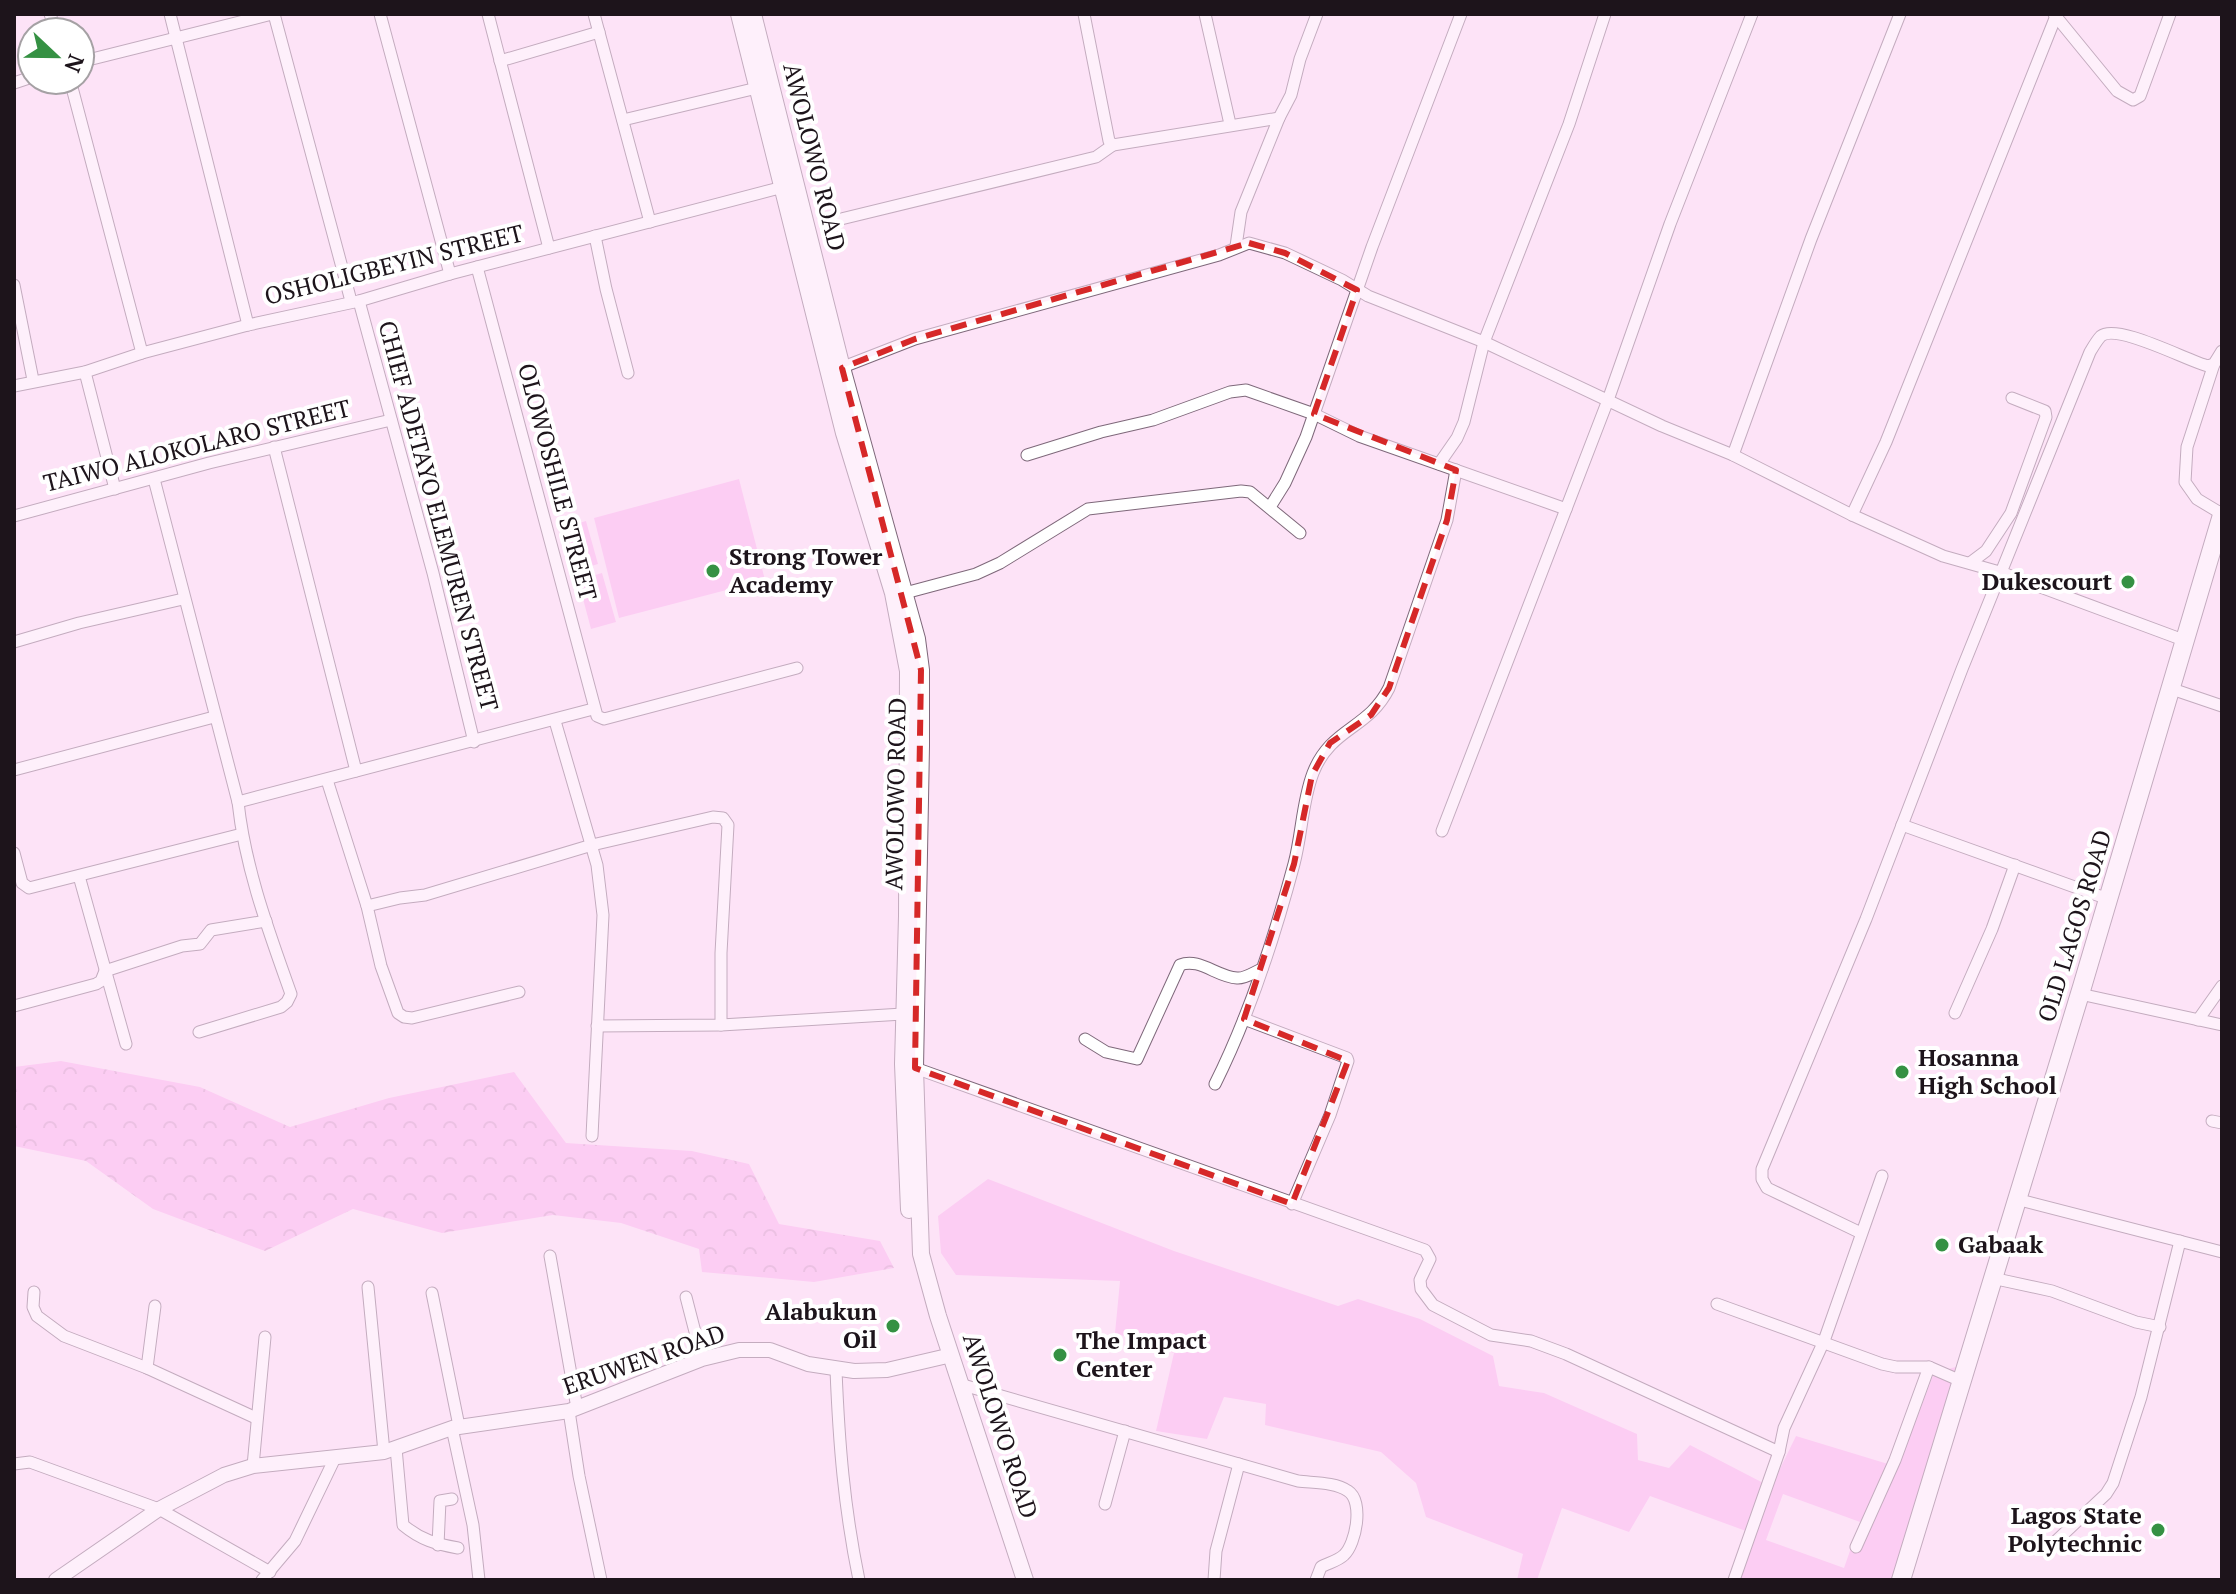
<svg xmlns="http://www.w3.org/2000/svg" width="2236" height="1594" font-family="'PT Serif',serif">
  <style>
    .green { fill: #fbb2ed; fill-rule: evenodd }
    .forest { fill: url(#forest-crowns) }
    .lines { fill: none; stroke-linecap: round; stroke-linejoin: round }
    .minor-casing { stroke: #7e687a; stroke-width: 13 }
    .tertiary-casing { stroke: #7e687a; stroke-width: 16 }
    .secondary-casing { stroke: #7e687a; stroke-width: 18 }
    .primary-casing { stroke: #7e687a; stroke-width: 20 }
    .minor { stroke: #fff; stroke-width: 11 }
    .tertiary { stroke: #fff; stroke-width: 14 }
    .secondary { stroke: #fff; stroke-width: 16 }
    .primary { stroke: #fff; stroke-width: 18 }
    .marked { fill: none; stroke: #d62828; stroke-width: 6; stroke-dasharray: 16 10; stroke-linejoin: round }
    .poi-dot { fill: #359143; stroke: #fff; stroke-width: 3 }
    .labels { text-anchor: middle; stroke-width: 8; stroke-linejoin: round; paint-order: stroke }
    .street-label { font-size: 24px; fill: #1d141b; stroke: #fff }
    .poi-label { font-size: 24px; font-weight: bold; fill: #1d141b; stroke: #fff; text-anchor: start }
  </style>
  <defs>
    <pattern id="forest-crowns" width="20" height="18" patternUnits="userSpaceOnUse" patternTransform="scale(2)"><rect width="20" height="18" fill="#fbb2ed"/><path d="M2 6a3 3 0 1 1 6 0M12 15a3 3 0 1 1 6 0" fill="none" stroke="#d798cb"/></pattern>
  </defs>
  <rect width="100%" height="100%" fill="#fde3f7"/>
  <g class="green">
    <polygon points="739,479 765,580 619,618 594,518"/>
    <polygon points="586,521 598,564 579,570 567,526"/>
    <polygon points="602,573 616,622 591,629 578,580"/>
    <path d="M988 1179 1174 1251 1338 1306 1358 1299 1420 1319 1493 1356 1499 1386 1544 1393 1637 1434 1638 1460 1669 1468 1690 1445 1771 1487 1796 1436 1898 1467 1934 1373 1959 1366 1893 1580H1736L1746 1531 1650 1496 1629 1532 1562 1508 1537 1580H1517L1523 1554 1426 1517 1416 1483 1381 1452 1265 1425 1266 1404 1224 1397 1207 1439 1156 1431 1174 1353 1115 1333 1120 1281 956 1275 941 1253 938 1216ZM1783 1494 1860 1522 1844 1568 1766 1540Z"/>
  </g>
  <polygon class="forest" points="61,1061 200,1087 290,1127 389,1098 514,1072 566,1143 692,1151 749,1164 779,1224 880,1241 894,1268 814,1282 702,1272 699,1249 621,1223 553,1215 442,1233 353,1209 265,1251 153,1209 86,1161 14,1146 14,1067"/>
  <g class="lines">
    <g class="minor-casing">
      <g id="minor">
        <polyline points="50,14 56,32"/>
        <polyline points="170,14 248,325"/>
        <polyline points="274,14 351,301"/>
        <polyline points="380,14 450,274"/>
        <polyline points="488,14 549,248"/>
        <polyline points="594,14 650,222"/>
        <polyline points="1084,14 1109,141 1113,145 1279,118"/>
        <polyline points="1205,14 1230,124"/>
        <polyline points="2054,14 2117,91 2133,100 2140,96 2170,14"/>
        <polyline points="500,61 599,32"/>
        <polyline points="80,62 272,14"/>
        <polyline points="70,80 142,353"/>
        <polyline points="14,83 32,77"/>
        <polyline points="623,120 757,88"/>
        <polyline points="841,219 1096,157 1113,145"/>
        <polyline points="595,236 606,289 628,373"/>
        <polyline points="1236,246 1241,212 1279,118 1291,95 1300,59 1317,14"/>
        <polyline points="477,267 597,716 604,719 797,668"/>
        <polyline points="14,285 33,380"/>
        <polyline points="359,301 433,573 474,742"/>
        <polyline points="2214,364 2187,447 2185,482 2197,499 2222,514"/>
        <polyline points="838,369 915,339 1219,255 1249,243 1285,253 1342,280 1368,296 1484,342 1662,426 1733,455 1852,515 1943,556 2003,573 2186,641"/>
        <polyline points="85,372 115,489"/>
        <polyline points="14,386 85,372 142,353 248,325 359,301 450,274 787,186"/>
        <polyline points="274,447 356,771"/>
        <polyline points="1027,455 1101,432 1153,420 1230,392 1246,390 1314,414 1359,436 1566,509"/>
        <polyline points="1733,455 1811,239 1900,14"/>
        <polyline points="1439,464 1457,438 1464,422 1484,342 1569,124 1605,14"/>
        <path d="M154 479 238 802C245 868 269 932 291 994L287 1002 281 1007 199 1032"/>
        <polyline points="1270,507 1285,483 1306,437 1372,247 1461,14"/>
        <polyline points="1852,515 1886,442 2056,16"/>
        <polyline points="14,516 209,463 391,420"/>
        <polyline points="1970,563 1986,551 2011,513 2046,417 2045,411 2012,398"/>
        <polyline points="905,593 976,574 1000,563 1088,509 1241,491 1250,492 1300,533"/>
        <polyline points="14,642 79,623 183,599"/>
        <polyline points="2172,689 2222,706"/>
        <polyline points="555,721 597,865 603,915 592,1136"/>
        <polyline points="14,770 214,717"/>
        <polyline points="327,780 367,906 381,966 398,1013 404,1017 412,1018 519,992"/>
        <polyline points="238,802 593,709"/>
        <polyline points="1902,825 2108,899"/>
        <polyline points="1442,831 1608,400 1670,224 1752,14"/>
        <polyline points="14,853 22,883 29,888 242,834"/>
        <polyline points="79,876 126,1044"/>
        <polyline points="367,906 400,898 425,895 592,845 713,817 723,818 728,825 721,953 721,1025"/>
        <polyline points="2080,994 2222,1025"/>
        <polyline points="14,1006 96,984 101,981 105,971 182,946 200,944 211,930 266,921"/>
        <polyline points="1955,1013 1992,929 2015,865"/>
        <polyline points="1244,1019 1347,1058 1348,1061 1330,1115 1292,1204"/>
        <polyline points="2198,1020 2222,986"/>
        <polyline points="597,1026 721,1025 903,1014"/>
        <path d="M1085 1039 1106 1052 1137 1059 1180 965C1199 957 1217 977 1237 978 1245 979 1254 972 1262 969"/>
        <polyline points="915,1068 1425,1250 1430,1259 1420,1280 1421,1289 1433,1305 1491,1335 1531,1341 1566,1354 1779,1452"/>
        <path d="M1215 1084C1250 1014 1274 939 1294 864 1302 834 1302 802 1313 773 1331 727 1368 730 1389 688L1447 520 1456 470"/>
        <polyline points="2212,1121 2222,1123"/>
        <polyline points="2016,1199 2222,1252"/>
        <path d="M1861 1233 1767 1188 1762 1179V1169L1866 919 1962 669 2090 352C2093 347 2097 340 2101 336 2117 323 2188 361 2208 366L2214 364 2222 351"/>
        <polyline points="550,1256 577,1408"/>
        <polyline points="1992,1278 2052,1291 2136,1322 2160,1327"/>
        <polyline points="368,1287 384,1452"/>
        <polyline points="34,1292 33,1307 37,1316 64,1336 147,1368 256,1418"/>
        <polyline points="432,1293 459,1426"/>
        <polyline points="686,1297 702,1359"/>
        <polyline points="1717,1304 1882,1364 1896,1367 1929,1367 1961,1381"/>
        <polyline points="147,1368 155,1306"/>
        <path d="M836 1370C839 1444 844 1507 859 1580"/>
        <path d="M963 1385 1298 1481C1313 1483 1335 1482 1348 1491 1364 1501 1356 1544 1344 1555 1338 1561 1328 1563 1321 1567L1316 1580"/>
        <polyline points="569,1411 579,1476 601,1580"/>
        <polyline points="452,1428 473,1525 479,1580"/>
        <path d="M396 1448 403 1525C421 1540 436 1544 458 1548"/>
        <polyline points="14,1464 30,1462 159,1509 270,1572"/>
        <polyline points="253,1466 265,1337"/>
        <polyline points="1105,1504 1125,1431"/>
        <polyline points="2056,1541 2106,1494 2113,1483 2141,1397 2180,1241"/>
        <polyline points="438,1545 440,1501 452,1499"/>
        <polyline points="1856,1547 1895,1460 1929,1367"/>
        <polyline points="262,1580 295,1541 335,1458"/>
        <polyline points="1214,1580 1216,1551 1239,1464"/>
        <polyline points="1734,1580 1779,1452 1784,1428 1824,1341 1882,1176"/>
      </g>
    </g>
    <g class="tertiary-casing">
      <polyline id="tertiary" points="56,1580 159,1509 224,1475 253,1466 384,1452 452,1428 569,1411 702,1359 739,1350 770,1350 808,1364 854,1371 887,1370 943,1357"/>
    </g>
    <g class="secondary-casing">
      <g id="secondary">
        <polyline points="739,14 844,433 893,593 908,671 907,916 903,1064 909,1210"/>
        <polyline points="753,14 842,368 917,639 921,670 921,746 915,1068 921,1254 938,1316 1025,1580"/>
      </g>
    </g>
    <g class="primary-casing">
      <polyline id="primary" points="1901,1580 2082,987 2222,515"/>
    </g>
    <use href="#minor" class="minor"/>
    <use href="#tertiary" class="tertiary"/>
    <use href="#secondary" class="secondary"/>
    <use href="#primary" class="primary"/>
  </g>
  <path d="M0 0H2236V1594H0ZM1249 243 1285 253 1357 290 1314 414 1456 470 1447 520 1389 688 1371 715 1330 743 1312 775 1294 864 1244 1019 1348 1061 1292 1204 915 1068 921 670 842 368 915 339Z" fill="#fde3f7" fill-opacity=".55" fill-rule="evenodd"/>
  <path class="marked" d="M1249 243 1285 253 1357 290 1314 414 1456 470 1447 520 1389 688 1371 715 1330 743 1312 775 1294 864 1244 1019 1348 1061 1292 1204 915 1068 921 670 842 368 915 339Z"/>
  <g class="poi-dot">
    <circle cx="713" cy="571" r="8"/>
    <circle cx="2128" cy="582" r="8"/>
    <circle cx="1902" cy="1072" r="8"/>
    <circle cx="1942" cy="1245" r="8"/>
    <circle cx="893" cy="1326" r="8"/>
    <circle cx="1060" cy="1355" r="8"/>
    <circle cx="2158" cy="1530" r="8"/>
  </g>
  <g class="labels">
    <g class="street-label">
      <text transform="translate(814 157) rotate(76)" y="8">AWOLOWO ROAD</text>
      <text transform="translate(394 265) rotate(-14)" y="8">OSHOLIGBEYIN STREET</text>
      <text transform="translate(197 446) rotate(-14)" y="8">TAIWO ALOKOLARO STREET</text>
      <text transform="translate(557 482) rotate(75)" y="8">OLOWOSHILE STREET</text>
      <text transform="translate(438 516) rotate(75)" y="8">CHIEF ADETAYO ELEMUREN STREET</text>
      <text transform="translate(896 794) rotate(-89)" y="8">AWOLOWO ROAD</text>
      <text transform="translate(2075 926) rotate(-73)" y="8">OLD LAGOS ROAD</text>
      <text transform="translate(644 1360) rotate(-19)" y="8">ERUWEN ROAD</text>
      <text transform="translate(1000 1426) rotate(72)" y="8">AWOLOWO ROAD</text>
    </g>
    <g class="poi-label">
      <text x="729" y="565">Strong Tower<tspan x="729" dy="28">Academy</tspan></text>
      <text x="2112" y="590" text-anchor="end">Dukescourt</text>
      <text x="1918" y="1066">Hosanna<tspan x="1918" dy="28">High School</tspan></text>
      <text x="1958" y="1253">Gabaak</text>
      <text x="877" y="1320" text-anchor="end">Alabukun<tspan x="877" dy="28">Oil</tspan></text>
      <text x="1076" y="1349">The Impact<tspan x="1076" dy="28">Center</tspan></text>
      <text x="2142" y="1524" text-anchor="end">Lagos State<tspan x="2142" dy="28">Polytechnic</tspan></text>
    </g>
  </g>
  <rect width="2236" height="1594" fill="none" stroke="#1d141b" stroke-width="32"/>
  <g transform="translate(56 56) rotate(112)"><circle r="38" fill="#ffffff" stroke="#a5a1a4" stroke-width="2"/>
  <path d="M0-6L14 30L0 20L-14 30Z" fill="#359143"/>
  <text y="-12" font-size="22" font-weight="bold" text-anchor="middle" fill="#1d141b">N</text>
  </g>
</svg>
